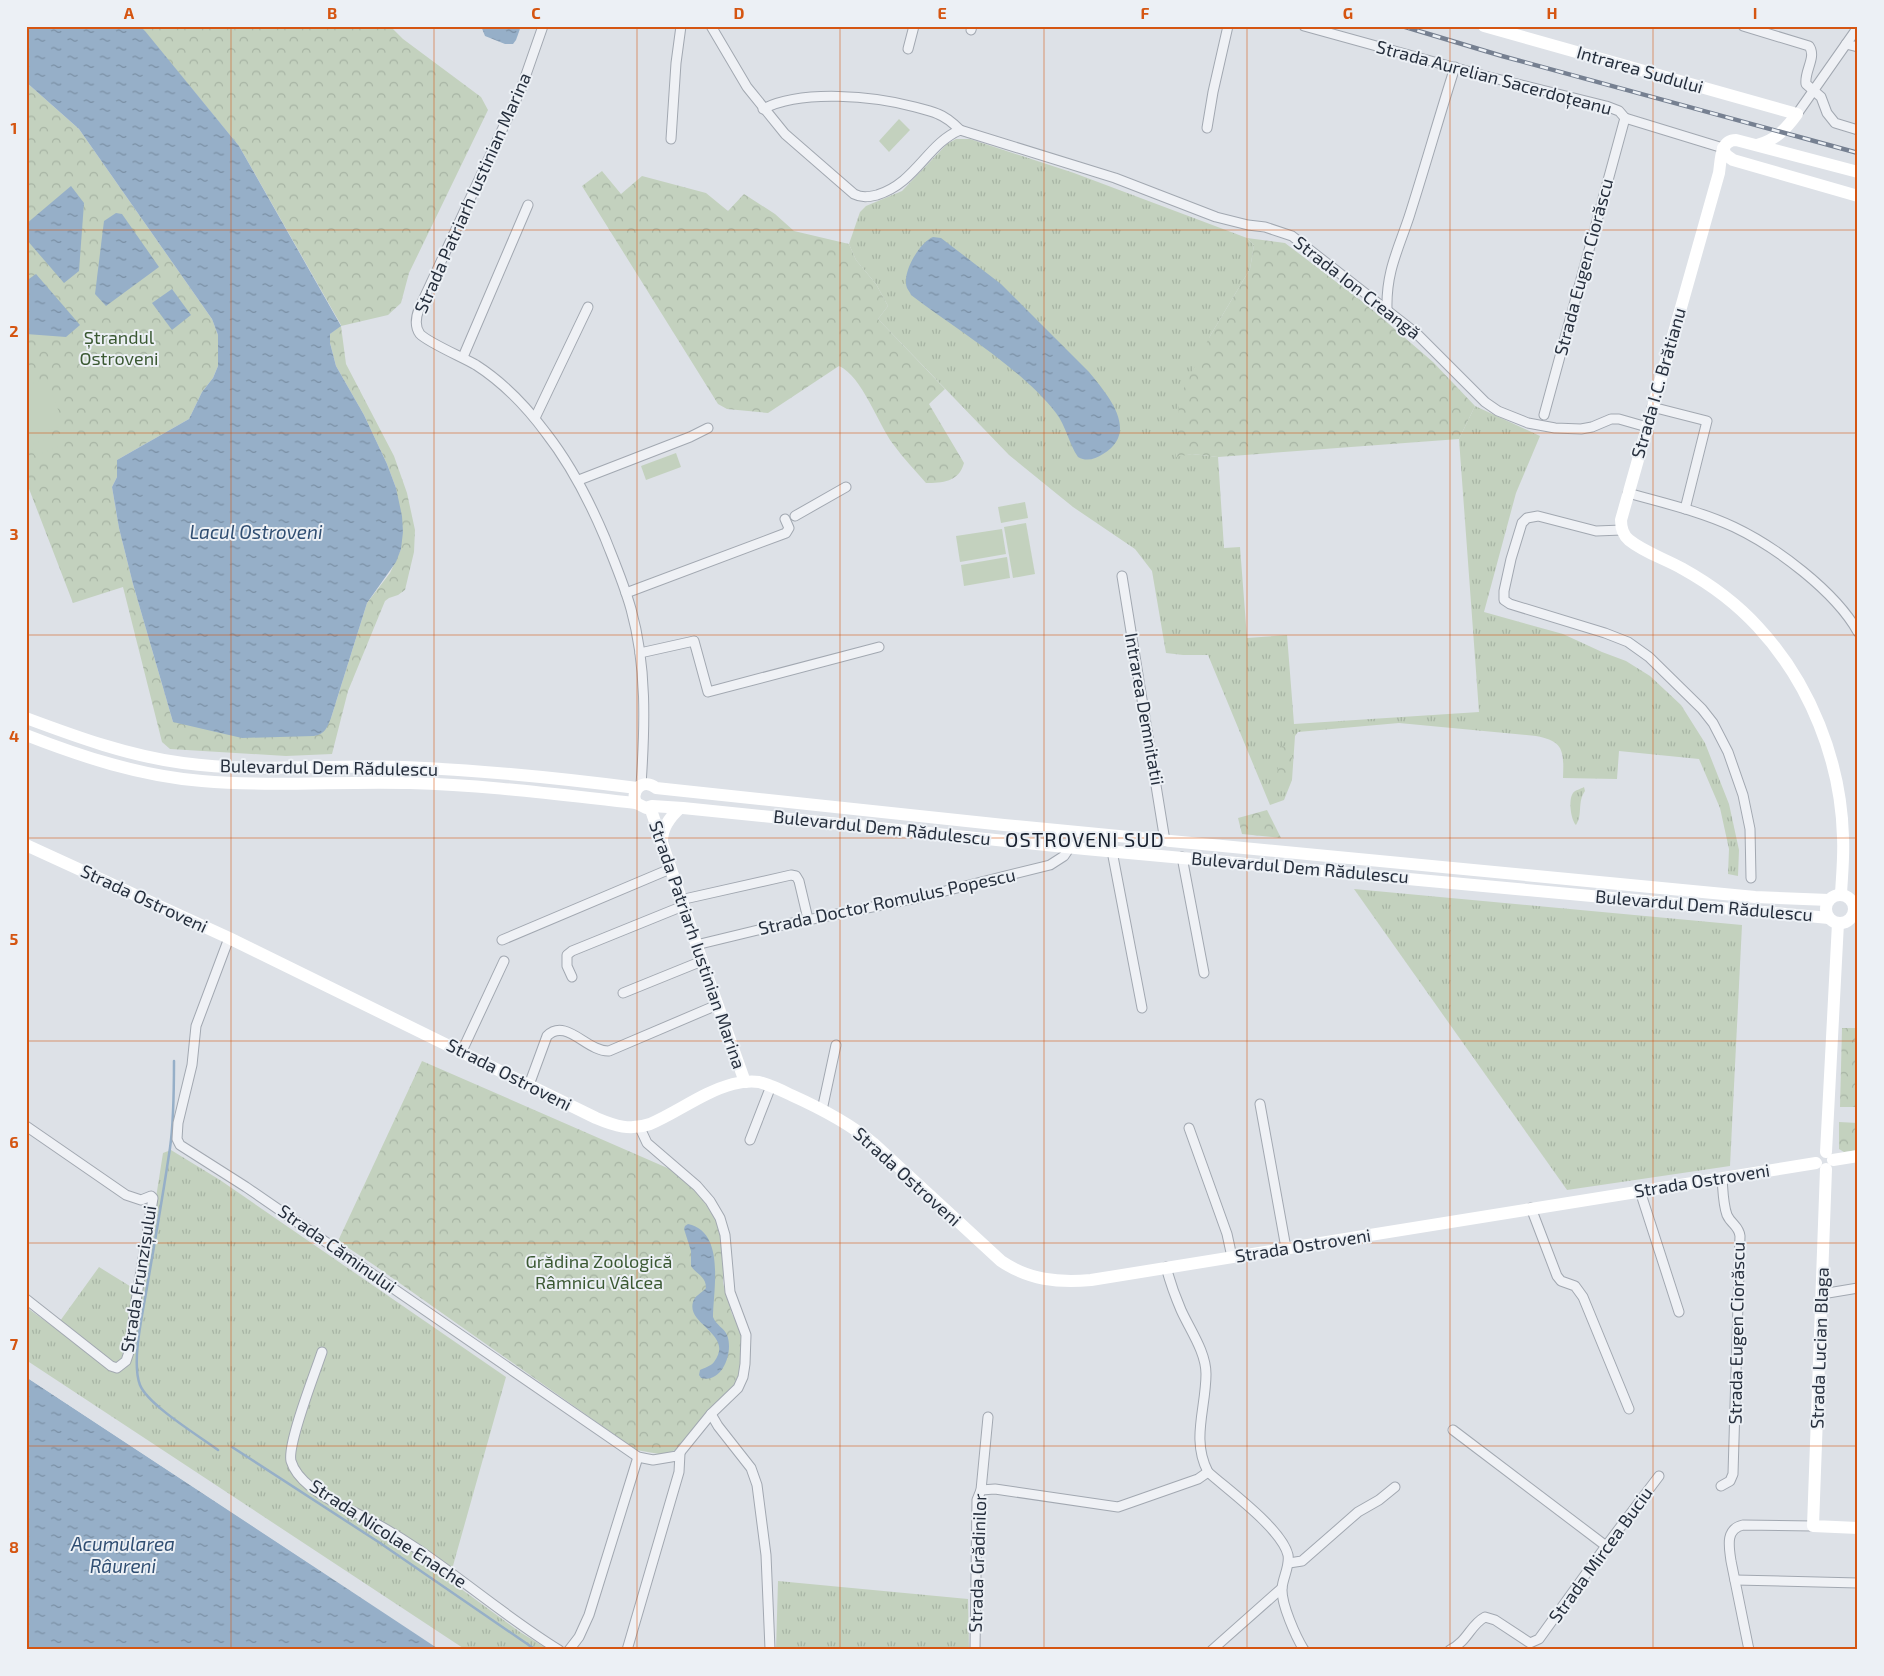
<svg xmlns="http://www.w3.org/2000/svg" width="1884" height="1676" font-family="'Exo 2',sans-serif">
  <style>
    .grass { fill: url(#grass-tufts) }
    .forest { fill: url(#forest-crowns) }
    .pitch { fill: #c3d1be }
    .water { fill: url(#water-ripples) }
    .pier { fill: #dde1e7 }
    .lines { fill: none; stroke-linecap: round; stroke-linejoin: round }
    .stream { stroke: #96afc8; stroke-width: 2.5 }
    .street-casing { stroke: #a2a8b1; stroke-width: 11 }
    .street { stroke: #eff1f5; stroke-width: 9 }
    .secondary { stroke: #fff; stroke-width: 12 }
    .rail-casing { stroke: #768091; stroke-width: 4.5 }
    .rail { stroke: #ecf0f5; stroke-width: 2.5; stroke-dasharray: 8; stroke-linecap: butt }
    .grid { fill: none; stroke: #d55511; stroke-width: 1; stroke-opacity: 0.55 }
    .labels { text-anchor: middle; stroke-width: 4; stroke-linejoin: round; paint-order: stroke }
    .street-label { font-size: 18px; fill: #262f3d; stroke: #ecf0f5 }
    .park-label { font-size: 18px; fill: #3b5933; stroke: #ecf0f5 }
    .water-label { font-size: 19px; font-style: italic; fill: #304e72; stroke: #ecf0f5 }
    .quarter-label { font-size: 20px; letter-spacing: 1px; fill: #18202e; stroke: #ecf0f5 }
    .neatline { fill: none; stroke: #d55511; stroke-width: 2 }
    .grid-label { font-size: 16px; text-anchor: middle; font-weight: bold; fill: #d55511 }
  </style>
  <defs>
    <pattern id="grass-tufts" width="24" height="20" patternUnits="userSpaceOnUse" patternTransform="scale(1.25)"><rect width="24" height="20" fill="#c3d1be"/><path d="M3 7l-1-3M5 7V3M7 7l1-3M15 17l-1-3M17 17v-4M19 17l1-3" fill="none" stroke="#a7b4a4"/></pattern>
    <pattern id="forest-crowns" width="20" height="18" patternUnits="userSpaceOnUse" patternTransform="scale(1.25)"><rect width="20" height="18" fill="#c3d1be"/><path d="M2 6a3 3 0 1 1 6 0M12 15a3 3 0 1 1 6 0" fill="none" stroke="#a7b4a4"/></pattern>
    <pattern id="water-ripples" width="26" height="14" patternUnits="userSpaceOnUse" patternTransform="scale(1.25)"><rect width="26" height="14" fill="#96afc8"/><path d="M2 4q2-2 4 0t4 0M15 11q2-2 4 0t4 0" fill="none" stroke="#7a8fa4"/></pattern>
  </defs>
  <rect width="100%" height="100%" fill="#dde1e7"/>
  <g class="grass">
    <path d="M956 139H970L1074 173 1247 238 1254 245 1250 269 1210 336 1176 456 1192 454 1218 457 1224 548 1240 547 1247 638 1287 635 1294 724 1479 712 1459 439 1475 406 1540 436 1516 493 1484 612 1563 634 1602 652 1626 661 1650 676 1681 705 1705 743 1729 804 1739 850 1738 876 1728 874 1729 849 1720 808 1699 759 1619 751 1617 779 1563 778C1564 751 1564 741 1536 736L1399 723 1298 732 1295 736 1292 780 1284 800 1270 805 1208 655H1183L1166 653 1152 571 1135 549 1073 507 1009 455 878 319 888 306 876 284 856 260 849 244 860 212 866 206 902 191 947 144Z"/>
    <path d="M1584 787 1585 791C1577 802 1583 815 1576 825 1571 820 1568 800 1573 793 1575 790 1581 789 1584 787Z"/>
    <polygon points="1354,889 1742,925 1730,1166 1567,1190"/>
    <polygon points="171,1150 220,1180 506,1377 449,1580 520,1632 549,1650 466,1650 26,1360 26,1307 55,1328 99,1267 141,1293 163,1153"/>
    <polygon points="778,1581 968,1599 969,1650 776,1650"/>
  </g>
  <g class="forest">
    <polygon points="140,26 390,26 403,39 481,97 488,110 409,273 401,303 388,315 341,326 346,364 394,456 407,493 415,530 414,552 405,590 398,595 389,598 385,601 348,691 332,754 286,756 170,749 162,742 123,587 73,603 26,481 26,82 79,129 212,319 218,335 218,366 213,378 202,392 189,419 117,460 117,477 112,487 119,528 133,584 173,722 331,718 367,603 390,573 401,549 396,488 387,464 364,415 336,366 330,343 330,334 341,325 239,146"/>
    <path d="M602 171 621 194 642 176 706 193 728 211 744 194 775 214 794 231 849 244 856 260 876 284 888 306 878 319 945 389 929 404 964 463C959 482 942 483 926 483 915 470 903 458 893 444 878 424 862 376 839 366L768 413 727 409 718 404 582 186Z"/>
    <polygon points="1247,238 1285,243 1368,306 1433,362 1475,406 1459,439 1218,457 1192,454 1176,457 1179,403 1184,388 1210,336 1250,269 1254,245"/>
    <polygon points="1280,746 1293,747 1290,777 1277,776"/>
    <polygon points="1267,810 1281,838 1242,834 1238,818"/>
    <polygon points="1842,1028 1858,1028 1858,1107 1840,1107"/>
    <polygon points="422,1061 672,1170 697,1191 719,1225 723,1263 723,1283 732,1314 743,1334 739,1380 675,1450 665,1455 636,1450 374,1265 338,1241"/>
    <polygon points="1839,1122 1858,1123 1858,1150 1844,1152 1839,1149"/>
  </g>
  <g class="pitch">
    <polygon points="899,119 910,130 889,152 879,141"/>
    <polygon points="46,378 64,425 26,440 26,386"/>
    <polygon points="61,433 65,444 35,456 31,445"/>
    <polygon points="676,453 681,467 646,480 641,466"/>
    <polygon points="1025,502 1028,518 1001,523 998,507"/>
    <polygon points="1026,523 1035,574 1013,578 1004,527"/>
    <polygon points="1002,529 1006,554 960,562 956,536"/>
    <polygon points="1007,557 1010,578 964,586 961,565"/>
  </g>
  <g class="water">
    <path d="M26 26H140L145 31 239 146 341 326 330 334V343L336 366 364 415 387 464 396 488 402 516 403 532 401 549 396 562 367 603 331 718C327 728 325 734 314 736L242 738 173 722 133 584 119 528 112 487 117 477V460L189 419 202 392 213 378 218 366V335L212 319 79 129 26 82Z"/>
    <polygon points="481,26 521,26 516,40 513,44 505,44 485,36"/>
    <polygon points="71,186 84,203 79,271 64,283 26,239 26,224"/>
    <polygon points="116,213 122,214 159,267 106,306 95,294 104,221"/>
    <path d="M933 237 941 238 1001 284 1089 372C1108 395 1140 432 1103 454 1095 459 1087 462 1078 457 1069 444 1066 426 1056 413 1020 367 958 331 911 295 910 292 908 290 907 288 901 273 920 242 933 237Z"/>
    <polygon points="36,274 80,325 66,337 26,334 26,281"/>
    <polygon points="172,289 191,315 172,330 152,303"/>
    <path d="M688 1224C726 1232 713 1291 713 1317 716 1325 724 1328 727 1335 734 1352 722 1384 701 1378L699 1375 700 1370C704 1368 711 1366 714 1362 735 1334 686 1325 693 1302 694 1296 702 1293 706 1288 706 1276 697 1275 691 1266V1251L684 1229 685 1226Z"/>
    <polygon points="26,1377 442,1650 26,1650"/>
  </g>
  <polygon class="pier" points="26,1374 444,1648 445,1650 440,1650 322,1572 26,1377"/>
  <g class="lines">
    <g class="stream">
      <path d="M174 1061C174 1090 174 1120 170 1148 163 1195 155 1241 147 1287 143 1312 131 1362 140 1385 148 1405 199 1436 218 1450"/>
      <polyline points="232,1447 380,1543 536,1650"/>
    </g>
    <g class="street-casing">
      <g id="street">
        <path d="M543 26 521 89 419 309C416 317 414 326 420 334 427 342 464 358 476 365 504 383 526 406 546 433 571 465 589 500 605 538 614 561 624 584 631 609 647 666 645 726 641 785"/>
        <path d="M711 26 747 87 785 134 854 194C862 198 868 197 877 195 916 183 927 144 960 130L1115 178 1216 217 1248 225 1265 227 1292 236 1416 333 1485 402 1498 411 1528 423 1555 428 1581 429 1592 427 1611 419H1619L1647 427"/>
        <polyline points="1304,26 1485,76 1606,106 1619,111 1625,118"/>
        <path d="M1743 26 1809 46C1817 57 1804 71 1806 84L1821 97 1827 113 1835 123 1858 130"/>
        <polyline points="971,30 972,26"/>
        <polyline points="1846,44 1858,47"/>
        <polyline points="908,49 914,26"/>
        <path d="M763 109C802 89 874 96 915 107 923 109 931 111 938 114 946 117 953 123 960 130"/>
        <polyline points="1797,114 1858,27"/>
        <polyline points="1625,118 1723,148"/>
        <polyline points="1207,128 1213,92 1228,26"/>
        <polyline points="671,139 676,63 681,26"/>
        <path d="M1387 309C1386 272 1398 250 1409 217 1425 167 1439 117 1455 67"/>
        <polyline points="463,357 528,205"/>
        <polyline points="1652,407 1707,421 1685,509"/>
        <polyline points="1544,415 1625,118"/>
        <polyline points="535,418 588,307"/>
        <polyline points="579,480 690,437 708,428"/>
        <path d="M1628 493C1663 503 1700 511 1734 527 1776 547 1835 591 1858 632"/>
        <polyline points="795,516 846,487"/>
        <polyline points="1622,530 1596,531 1538,516 1527,518 1522,523 1511,559 1504,591 1504,600 1510,604 1605,633 1628,642 1649,657 1702,709 1713,723 1728,752 1743,795 1750,829 1751,878"/>
        <polyline points="1122,576 1165,841"/>
        <polyline points="626,593 786,533 789,528 785,519"/>
        <polyline points="640,653 694,641 708,692 879,647"/>
        <polyline points="1112,851 1142,1008"/>
        <polyline points="1182,857 1204,973"/>
        <polyline points="680,900 791,875 796,876 799,881 808,919"/>
        <polyline points="229,938 196,1026 192,1065 178,1123 177,1139 180,1145 246,1187 638,1457 653,1460 677,1456 711,1414 738,1388 743,1377 745,1364 746,1335 730,1292 725,1235 720,1218 710,1201 697,1186 647,1143 640,1128"/>
        <polyline points="502,940 670,869"/>
        <polyline points="696,945 758,930 917,898 1050,865 1064,856 1070,847"/>
        <polyline points="572,977 567,966 567,955 572,951 683,906"/>
        <polyline points="623,993 702,961"/>
        <polyline points="462,1051 504,961"/>
        <path d="M529 1085 547 1036C566 1017 587 1052 609 1051L717 1005"/>
        <polyline points="1260,1104 1286,1248"/>
        <polyline points="822,1110 836,1045"/>
        <polyline points="26,1126 126,1195 141,1200 151,1196 153,1198 136,1301 129,1352 126,1361 117,1368 111,1366 26,1299"/>
        <polyline points="1189,1128 1227,1234 1232,1257"/>
        <polyline points="750,1140 771,1086"/>
        <polyline points="1640,1191 1679,1312"/>
        <polyline points="1531,1208 1557,1276 1561,1281 1575,1286 1583,1297 1629,1409"/>
        <path d="M1166 1267C1170 1282 1175 1296 1181 1310 1190 1330 1206 1352 1206 1374 1206 1408 1191 1440 1208 1472 1228 1490 1282 1529 1288 1555 1290 1566 1283 1577 1282 1588 1281 1604 1296 1637 1304 1650"/>
        <polyline points="1822,1294 1858,1288"/>
        <path d="M322 1352C315 1373 287 1444 291 1461 298 1485 334 1503 354 1512 429 1548 489 1607 559 1650"/>
        <polyline points="711,1414 718,1426 751,1468 757,1485 766,1555 770,1649"/>
        <polyline points="1453,1430 1606,1546"/>
        <path d="M1721 1486 1730 1481 1733 1474 1740 1236C1739 1226 1731 1224 1727 1215 1723 1204 1723 1190 1722 1178"/>
        <polyline points="981,1490 995,1489 1118,1507 1198,1479 1208,1472"/>
        <polyline points="1289,1563 1302,1561 1358,1512 1379,1500 1395,1487"/>
        <polyline points="1735,1580 1858,1583"/>
        <polyline points="569,1650 579,1637 589,1615 638,1457"/>
        <polyline points="627,1650 679,1472 680,1453"/>
        <polyline points="975,1650 977,1500 981,1490 988,1417"/>
        <polyline points="1212,1650 1282,1588"/>
        <path d="M1450 1650C1468 1641 1470 1625 1485 1617L1495 1620 1530 1643 1539 1639 1606 1546 1659 1476"/>
        <path d="M1749 1650 1731 1561C1729 1547 1725 1529 1743 1525L1813 1526"/>
      </g>
    </g>
    <use href="#street" class="street"/>
    <g class="secondary">
      <path d="M1484 26 1797 114C1786 129 1776 140 1757 145"/>
      <polyline points="1723,148 1726,155 1733,160 1858,196"/>
      <path d="M26 718C77 737 129 756 183 763 255 773 330 764 403 767 481 770 559 778 637 788"/>
      <path d="M26 735C82 757 141 776 202 781 271 787 341 781 410 783 486 785 561 795 636 803L646 808 652 806 683 808 1085 849 1829 918"/>
      <path d="M636 803C630 789 644 778 656 788L1004 825 1755 897 1829 900"/>
      <polyline points="650,807 702,961 745,1082"/>
      <path d="M662 841C662 827 670 817 680 808"/>
      <path d="M26 845 229 938 596 1118C615 1126 630 1131 650 1124 678 1112 703 1092 733 1084 741 1082 750 1081 759 1082 770 1085 781 1090 791 1095 820 1108 849 1123 873 1143L1001 1261C1029 1280 1058 1283 1091 1280L1816 1163"/>
      <path d="M1841 894C1842 875 1844 856 1843 837 1841 761 1810 683 1758 627 1737 604 1710 584 1683 569 1666 559 1645 553 1629 540 1623 535 1621 528 1621 520L1719 173C1721 160 1720 140 1736 140L1858 172"/>
      <circle cx="1840" cy="909" r="14"/>
      <polyline points="1826,1152 1838,923"/>
      <polyline points="1833,1160 1858,1156"/>
      <polyline points="1826,1169 1813,1526 1858,1528"/>
    </g>
    <g class="rail-casing">
      <polyline id="rail" points="1402,26 1502,56 1858,153"/>
    </g>
    <use href="#rail" class="rail"/>
  </g>
  <path class="grid" d="M231 26V1650M434 26V1650M637 26V1650M840 26V1650M1044 26V1650M1247 26V1650M1450 26V1650M1653 26V1650M26 230H1858M26 433H1858M26 635H1858M26 838H1858M26 1041H1858M26 1243H1858M26 1446H1858"/>
  <g class="labels">
    <g class="street-label">
      <text transform="translate(1640 70) rotate(16)" y="6">Intrarea Sudului</text>
      <text transform="translate(1494 78) rotate(15)" y="6">Strada Aurelian Sacerdoțeanu</text>
      <text transform="translate(473 193) rotate(-66)" y="6">Strada Patriarh Iustinian Marina</text>
      <text transform="translate(1584 267) rotate(-75)" y="6">Strada Eugen Ciorăscu</text>
      <text transform="translate(1357 288) rotate(38)" y="6">Strada Ion Creangă</text>
      <text transform="translate(1659 383) rotate(-74)" y="6">Strada I.C. Brătianu</text>
      <text transform="translate(1144 709) rotate(80)" y="6">Intrarea Demnitatii</text>
      <text transform="translate(329 768) rotate(1)" y="6">Bulevardul Dem Rădulescu</text>
      <text transform="translate(882 828) rotate(6)" y="6">Bulevardul Dem Rădulescu</text>
      <text transform="translate(1300 868) rotate(5)" y="6">Bulevardul Dem Rădulescu</text>
      <text transform="translate(144 899) rotate(25)" y="6">Strada Ostroveni</text>
      <text transform="translate(887 902) rotate(-12)" y="6">Strada Doctor Romulus Popescu</text>
      <text transform="translate(1704 906) rotate(5)" y="6">Bulevardul Dem Rădulescu</text>
      <text transform="translate(697 945) rotate(71)" y="6">Strada Patriarh Iustinian Marina</text>
      <text transform="translate(509 1075) rotate(27)" y="6">Strada Ostroveni</text>
      <text transform="translate(907 1177) rotate(42)" y="6">Strada Ostroveni</text>
      <text transform="translate(1702 1181) rotate(-9)" y="6">Strada Ostroveni</text>
      <text transform="translate(1303 1246) rotate(-9)" y="6">Strada Ostroveni</text>
      <text transform="translate(337 1249) rotate(35)" y="6">Strada Căminului</text>
      <text transform="translate(139 1279) rotate(-81)" y="6">Strada Frunzișului</text>
      <text transform="translate(1737 1333) rotate(-89)" y="6">Strada Eugen Ciorăscu</text>
      <text transform="translate(1820 1348) rotate(-88)" y="6">Strada Lucian Blaga</text>
      <text transform="translate(388 1534) rotate(33)" y="6">Strada Nicolae Enache</text>
      <text transform="translate(1601 1555) rotate(-54)" y="6">Strada Mircea Buciu</text>
      <text transform="translate(978 1563) rotate(-88)" y="6">Strada Grădinilor</text>
    </g>
    <g class="park-label">
      <text x="119" y="344">Ștrandul<tspan x="119" dy="21">Ostroveni</tspan></text>
      <text x="599" y="1268">Grădina Zoologică<tspan x="599" dy="21">Râmnicu Vâlcea</tspan></text>
    </g>
    <g class="water-label">
      <text x="256" y="539">Lacul Ostroveni</text>
      <text x="123" y="1551">Acumularea<tspan x="123" dy="22">Râureni</tspan></text>
    </g>
    <g class="quarter-label">
      <text x="1085" y="847">OSTROVENI SUD</text>
    </g>
  </g>
  <rect width="1884" height="1676" fill="none" stroke="#ecf0f5" stroke-width="55"/>
  <rect x="28" y="28" width="1828" height="1620" class="neatline"/>
  <g class="grid-label">
    <text x="129" y="19">A</text>
    <text x="332" y="19">B</text>
    <text x="536" y="19">C</text>
    <text x="739" y="19">D</text>
    <text x="942" y="19">E</text>
    <text x="1145" y="19">F</text>
    <text x="1348" y="19">G</text>
    <text x="1552" y="19">H</text>
    <text x="1755" y="19">I</text>
    <text x="14" y="134">1</text>
    <text x="14" y="337">2</text>
    <text x="14" y="540">3</text>
    <text x="14" y="742">4</text>
    <text x="14" y="945">5</text>
    <text x="14" y="1148">6</text>
    <text x="14" y="1350">7</text>
    <text x="14" y="1553">8</text>
  </g>
</svg>
